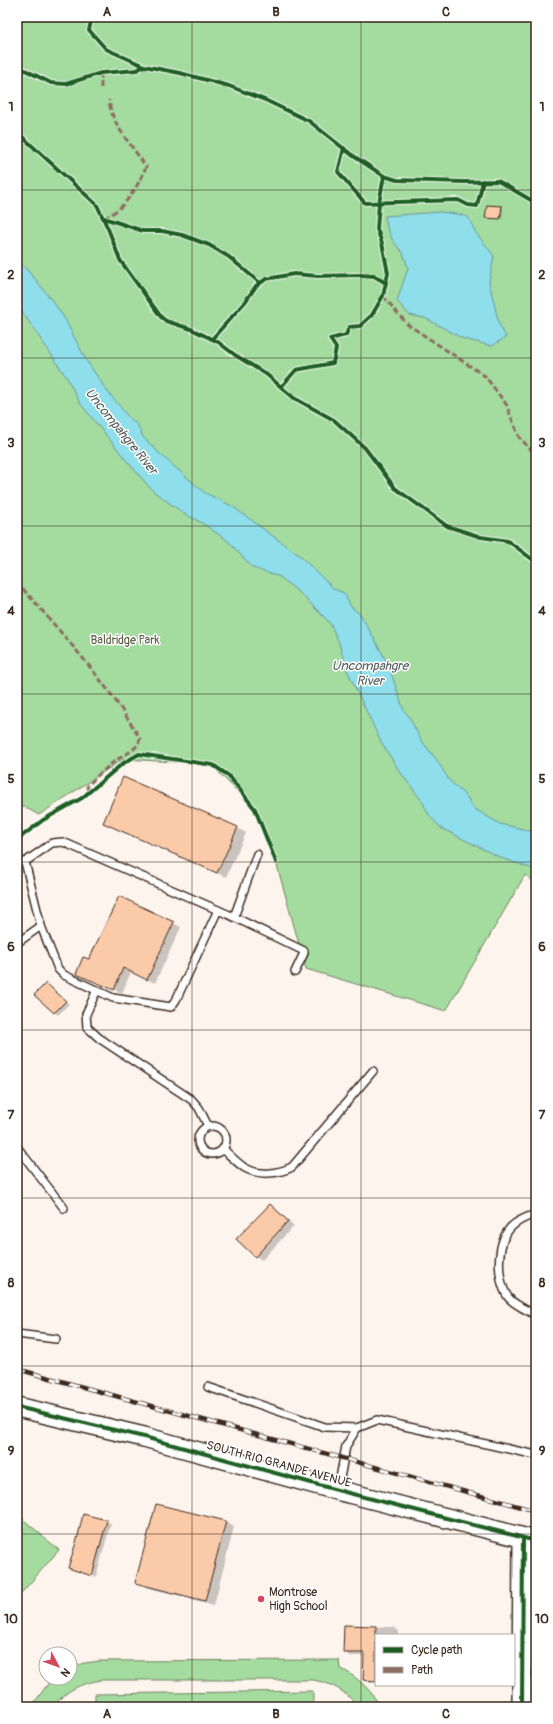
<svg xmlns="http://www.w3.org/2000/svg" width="553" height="1724" font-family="Pangolin,sans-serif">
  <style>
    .green { fill: #a4db9f; stroke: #70825e }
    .water { fill: #8fdeeb; stroke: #6d9699 }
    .shadow { fill: #0003 }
    .building { fill: #facaa9; stroke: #3b2a1e }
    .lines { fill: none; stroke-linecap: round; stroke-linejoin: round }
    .lane-casing { stroke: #3b2a1e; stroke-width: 10 }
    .secondary-casing { stroke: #3b2a1e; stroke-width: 22 }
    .lane { stroke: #fff; stroke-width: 7 }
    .secondary { stroke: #fff; stroke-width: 19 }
    .rail-casing { stroke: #3b2a1e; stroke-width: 4.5 }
    .rail { stroke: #fff; stroke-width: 3; stroke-dasharray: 9; stroke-linecap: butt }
    .quiet { stroke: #8d6e63; stroke-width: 3; stroke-dasharray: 6 3; stroke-linecap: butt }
    .cycleway-casing { stroke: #fff; stroke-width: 6 }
    .cycleway { stroke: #1b5e20; stroke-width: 4 }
    .grid { fill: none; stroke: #3b2a1e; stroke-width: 1; stroke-opacity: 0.55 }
    .poi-dot { fill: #d1495b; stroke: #fff; stroke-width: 1.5 }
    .labels { text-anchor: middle; stroke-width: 3; stroke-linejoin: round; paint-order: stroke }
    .park-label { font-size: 12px; fill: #5a5f45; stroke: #fff }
    .street-label { font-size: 12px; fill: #3b2a1e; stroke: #fff }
    .poi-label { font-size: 12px; fill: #3b2a1e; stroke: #fff; text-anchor: start }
    .water-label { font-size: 13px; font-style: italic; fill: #54605c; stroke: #fff }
    .neatline { fill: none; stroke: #3b2a1e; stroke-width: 1.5 }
    .grid-label { font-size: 13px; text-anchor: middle; font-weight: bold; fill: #3b2a1e }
  </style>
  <rect width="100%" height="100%" fill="#fef4ee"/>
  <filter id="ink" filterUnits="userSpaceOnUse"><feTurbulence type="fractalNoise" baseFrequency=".025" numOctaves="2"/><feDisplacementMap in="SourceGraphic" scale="8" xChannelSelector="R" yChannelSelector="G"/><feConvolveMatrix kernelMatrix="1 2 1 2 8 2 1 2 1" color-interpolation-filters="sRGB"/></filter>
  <g filter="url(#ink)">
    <g class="green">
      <polygon points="17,17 536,17 536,883 525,875 446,1011 306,969 276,862 255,809 210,764 123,759 39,815 17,803"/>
      <polygon points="17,1514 59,1550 17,1598"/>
      <path d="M339 1660 340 1668C356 1676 372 1690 380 1707H358C347 1692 332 1683 313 1680H102C81 1683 66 1690 53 1707H31L50 1681 54 1678H70V1668L84 1663 100 1661Z"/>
      <polygon points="313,1691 313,1707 95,1707 95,1694"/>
    </g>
    <g class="water">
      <polygon points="440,212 458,214 468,217 476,233 494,256 489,282 499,324 506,337 492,346 464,339 425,318 409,315 397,301 408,268 403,253 393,241 387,227 385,216"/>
      <polygon points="17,259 36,280 56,306 66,321 86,360 107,391 131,420 137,424 143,437 161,455 205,493 232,506 300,556 334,589 344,593 351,607 361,615 388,664 404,711 408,715 421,740 436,759 449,780 467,797 473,808 500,824 536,832 536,870 501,858 441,828 429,815 422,801 398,769 380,740 347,670 339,643 330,623 302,595 280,577 253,568 227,540 202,523 183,513 153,491 131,466 80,403 67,378 17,304"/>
    </g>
    <g class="shadow">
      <polygon points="501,207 503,208 502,219 488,218"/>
      <polygon points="104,822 237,828 246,833 226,877"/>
      <polygon points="173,923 181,927 155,983 131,972 122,993 77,974 89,960"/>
      <polygon points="46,984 69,1004 58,1015 36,995"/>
      <polygon points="270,1205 276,1209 294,1226 262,1260 255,1256"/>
      <polygon points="84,1515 111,1523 96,1577 69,1568"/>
      <polygon points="226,1522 234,1527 214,1605 145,1587 137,1582"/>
      <polygon points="345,1626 393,1627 399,1631 398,1635 376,1635 376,1683 370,1683 364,1680 365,1656 350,1656 344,1652"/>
    </g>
    <g class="building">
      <polygon points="487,205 502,206 500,219 485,218"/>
      <polygon points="123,777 238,827 217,873 103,823"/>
      <polygon points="119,896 174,922 147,980 123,968 114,990 76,974 83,957 89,959"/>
      <polygon points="46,983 66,1001 54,1013 34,995"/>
      <polygon points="270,1204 288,1221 255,1257 236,1239"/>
      <polygon points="156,1504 226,1521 205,1601 135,1583"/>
      <polygon points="83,1514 107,1520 92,1576 68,1568 78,1536"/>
      <polygon points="344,1625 376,1626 376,1681 363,1680 364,1653 343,1653"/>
    </g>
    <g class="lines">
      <g class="lane-casing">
        <g id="lane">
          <polyline points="17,862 25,862 52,843 63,842 234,917 257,854"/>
          <polyline points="25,862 41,926 58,969 64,975 113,998 171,1007 176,1000 218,910"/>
          <polyline points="234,917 304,951 304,953 295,972"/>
          <polyline points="17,943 41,926"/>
          <polyline points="97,990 86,1014 87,1027 99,1038 192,1100 199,1108 208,1126"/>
          <circle cx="212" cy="1140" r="14"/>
          <polyline points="17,1147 64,1208"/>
          <path d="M223 1149C230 1155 237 1163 245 1168 259 1176 278 1174 292 1167L373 1071"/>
          <path d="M536 1214C529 1216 522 1219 516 1223 496 1236 495 1278 508 1297 514 1305 527 1310 536 1315"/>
          <polyline points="17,1334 56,1339"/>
          <polyline points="208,1387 325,1427 357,1428"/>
          <polyline points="338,1489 346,1446 357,1428 377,1420 536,1455"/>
        </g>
      </g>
      <g class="secondary-casing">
        <g id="secondary">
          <polyline points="17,1407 144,1437 337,1490 536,1541"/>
          <polyline points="522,1707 523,1538"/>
        </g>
      </g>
      <use href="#lane" class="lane"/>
      <use href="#secondary" class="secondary"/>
      <g class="rail-casing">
        <polyline id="rail" points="17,1369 536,1511"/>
      </g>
      <use href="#rail" class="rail"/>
      <g class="quiet">
        <polyline points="101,73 101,88"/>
        <path d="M104 218C125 209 137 188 146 167 133 146 111 125 109 100"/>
        <polyline points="383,296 407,324 485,376 506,404 519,437 536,455"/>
        <path d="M17 582C60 632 107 681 140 739 138 750 123 755 115 761 105 769 95 777 87 787L89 792"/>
      </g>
      <g class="cycleway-casing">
        <g id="cycleway">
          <polyline points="92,17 89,30 106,49 144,66 180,73 229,86 265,100 309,121 352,155 384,176 397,180 465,182 498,181 536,203"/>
          <polyline points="17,66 51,83 66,84 101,73 137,70 144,66"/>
          <polyline points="17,132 97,205 109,231 120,260 161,317 166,321 191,329 218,342 235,355 266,374 294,398 334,420 365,448 395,488 447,526 481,537 508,541 536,562"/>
          <polyline points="344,148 338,172 365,203 458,200 468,205 477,206 483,181"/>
          <polyline points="104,218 143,231 162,231 182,235 209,245 229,257 260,283"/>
          <polyline points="212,339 245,302 256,286 266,279 294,274 318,276 361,275 374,276 386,283"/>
          <polyline points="281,387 296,370 333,363 336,348 330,339 346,335 349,327 360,326 372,315 383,296 388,273 382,243 377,229 379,203 384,176"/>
          <polyline points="17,840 43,820 82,798 122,764 139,754 213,765 229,776 255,809 276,862"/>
          <polyline points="17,1407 144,1437 337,1490 536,1541"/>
          <polyline points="522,1707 523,1538"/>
        </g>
      </g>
      <use href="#cycleway" class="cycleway"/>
    </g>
  </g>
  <path class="grid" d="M192 17V1707M361 17V1707M17 190H536M17 358H536M17 526H536M17 694H536M17 862H536M17 1030H536M17 1198H536M17 1366H536M17 1534H536"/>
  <circle class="poi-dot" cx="261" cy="1599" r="4"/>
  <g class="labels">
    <g class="park-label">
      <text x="125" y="644">Baldridge Park</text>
    </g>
    <g class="street-label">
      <text transform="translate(279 1464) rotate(15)" y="4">SOUTH RIO GRANDE AVENUE</text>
    </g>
    <g class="poi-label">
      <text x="269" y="1596">Montrose<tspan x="269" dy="14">High School</tspan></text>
    </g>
    <g class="water-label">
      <text transform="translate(122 431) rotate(51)" y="5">Uncompahgre River</text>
      <text x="370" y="670">Uncompahgre<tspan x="370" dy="15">River</tspan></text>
    </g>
  </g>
  <rect width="553" height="1724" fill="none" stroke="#fff" stroke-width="44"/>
  <rect x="375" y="1634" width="140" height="52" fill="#ffffff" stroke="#b1aaa5"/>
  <rect x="383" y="1647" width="20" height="6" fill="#1b5e20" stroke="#b1aaa5"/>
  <text x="411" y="1654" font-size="12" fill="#3b2a1e">Cycle path</text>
  <rect x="383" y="1667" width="20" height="6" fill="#8d6e63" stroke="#b1aaa5"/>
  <text x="411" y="1674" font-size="12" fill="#3b2a1e">Path</text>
  <g transform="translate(58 1666) rotate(131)"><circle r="19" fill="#ffffff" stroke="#b1aaa5"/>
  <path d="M0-3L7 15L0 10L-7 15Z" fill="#d1495b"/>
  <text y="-6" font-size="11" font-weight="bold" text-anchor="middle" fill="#3b2a1e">N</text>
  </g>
  <rect x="22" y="22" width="509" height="1680" class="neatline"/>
  <g class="grid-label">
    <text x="107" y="16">A</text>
    <text x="276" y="16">B</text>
    <text x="446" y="16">C</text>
    <text x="11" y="111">1</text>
    <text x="542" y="111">1</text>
    <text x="11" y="279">2</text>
    <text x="542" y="279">2</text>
    <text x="11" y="447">3</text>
    <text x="542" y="447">3</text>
    <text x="11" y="615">4</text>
    <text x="542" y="615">4</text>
    <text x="11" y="783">5</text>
    <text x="542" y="783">5</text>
    <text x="11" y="951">6</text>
    <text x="542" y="951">6</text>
    <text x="11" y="1119">7</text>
    <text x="542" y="1119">7</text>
    <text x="11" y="1287">8</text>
    <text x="542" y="1287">8</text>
    <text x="11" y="1455">9</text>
    <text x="542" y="1455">9</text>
    <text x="11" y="1623">10</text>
    <text x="542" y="1623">10</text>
    <text x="107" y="1718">A</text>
    <text x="276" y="1718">B</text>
    <text x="446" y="1718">C</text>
  </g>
</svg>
